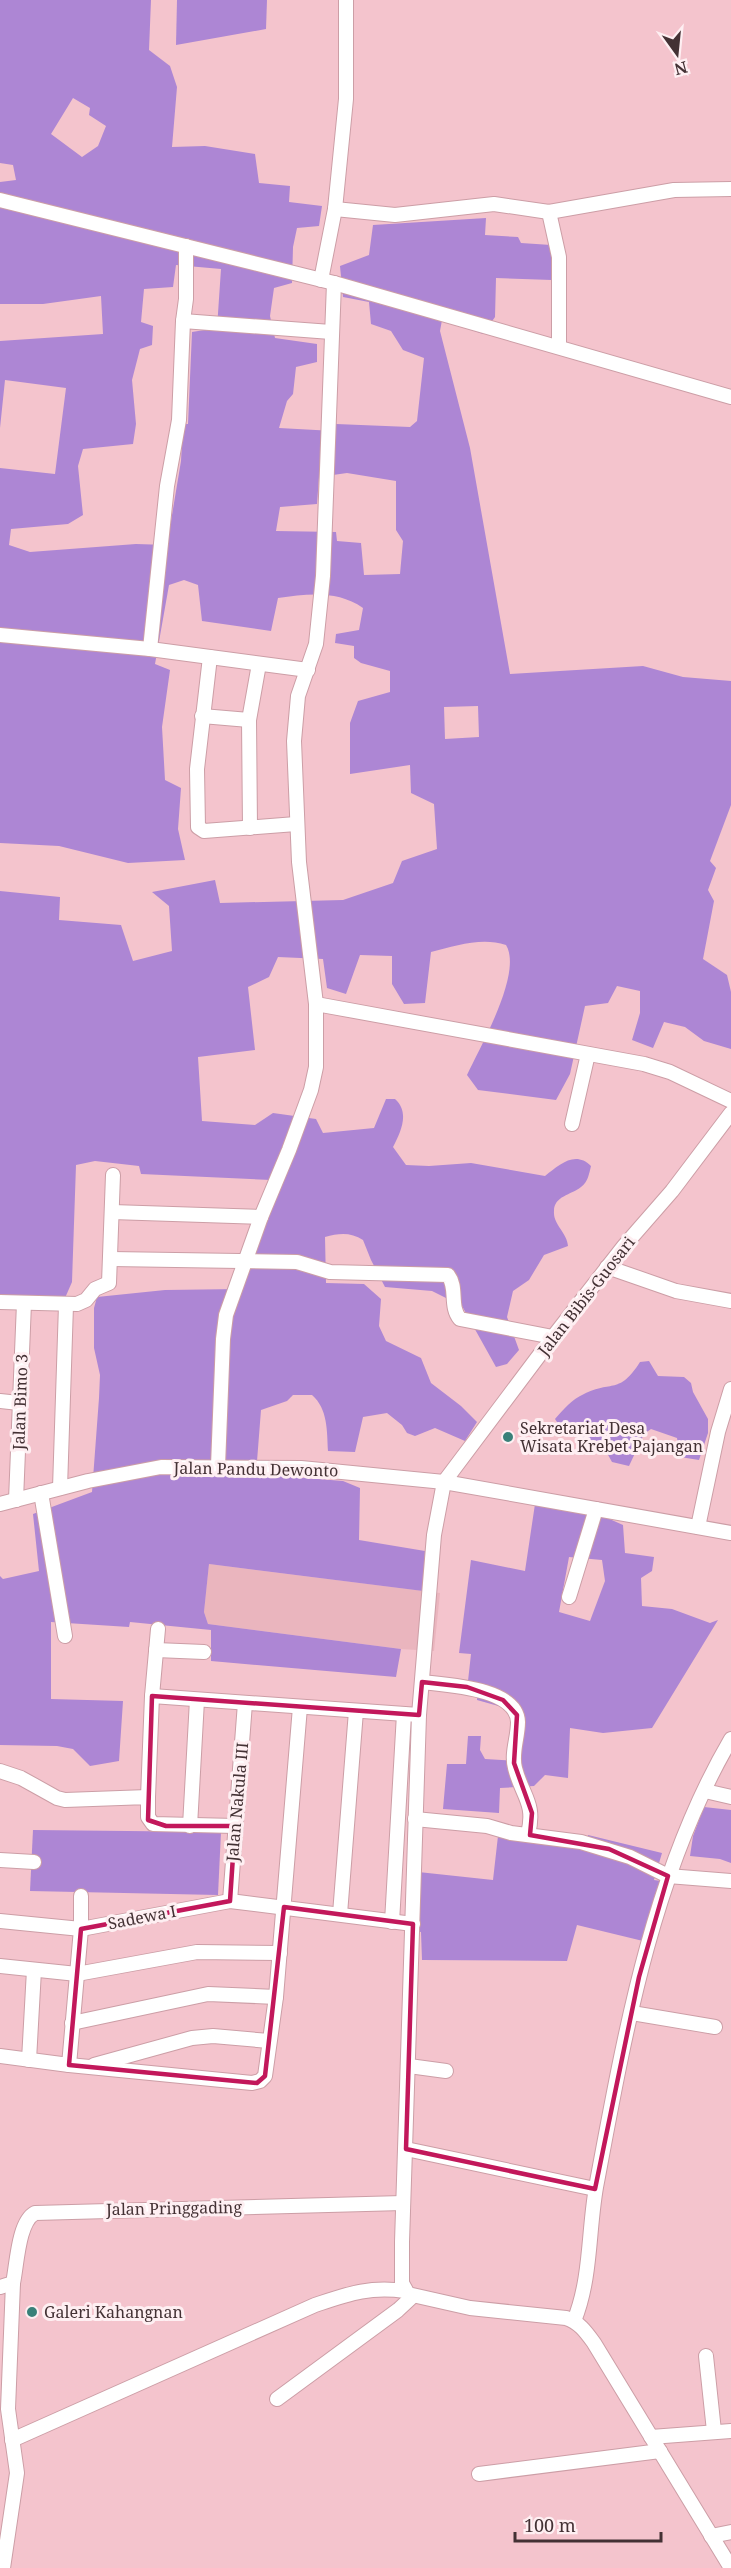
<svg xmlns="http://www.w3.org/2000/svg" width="731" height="2568" font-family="'Noto Serif',serif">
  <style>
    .built { fill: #eab5be }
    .forest { fill: #ad86d4; fill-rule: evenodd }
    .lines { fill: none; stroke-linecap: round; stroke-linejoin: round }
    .minor-casing { stroke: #cc9ea6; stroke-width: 16 }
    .minor { stroke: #fff; stroke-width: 14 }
    .marked { fill: none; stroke: #c2185b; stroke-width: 4.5; stroke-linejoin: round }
    .poi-dot { fill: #398079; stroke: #feeff2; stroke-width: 2 }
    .labels { text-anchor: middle; stroke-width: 6; stroke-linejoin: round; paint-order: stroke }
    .street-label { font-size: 16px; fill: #433134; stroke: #feeff2 }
    .poi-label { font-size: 16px; fill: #433134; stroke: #feeff2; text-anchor: start }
  </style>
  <rect width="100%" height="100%" fill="#f4c4cd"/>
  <polygon class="built" points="209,1564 440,1593 434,1651 401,1649 208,1624 204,1612"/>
  <g class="forest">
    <path d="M0 0H151L149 50 170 66 177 87 172 147 205 146 255 154 259 183 290 186 289 202 322 206 319 226 297 228 293 247 292 283 274 288 270 316 275 338 317 344V362L296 367 293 394 287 401 279 428 334 431 336 424 410 427 417 421 424 358 403 350 391 331 371 324 369 302 343 297 340 266 369 255 373 225 486 218 485 235 518 237 521 243 551 245 552 280 496 278 495 317 483 334 442 320 440 331 470 448 510 674 643 666 683 677 731 681V805L710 861 716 868 708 890 714 901 703 959 727 975 731 992V1049L704 1041 685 1027 664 1022 653 1048 632 1040 640 1013V991L617 986 608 1003 585 1006 570 1074 556 1100 478 1090 467 1075C480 1047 523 973 506 945 481 937 456 946 431 952L425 1003 404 1004 392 984V956L360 955 346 994 327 988 323 959 278 957 269 977 248 987 255 1050 198 1057 202 1121 255 1125 273 1113 316 1119 323 1133 374 1128 386 1099H395C410 1112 401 1132 393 1147L406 1165 429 1166 471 1163 545 1176C559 1165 575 1150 591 1166 589 1174 588 1182 581 1187 571 1195 554 1196 554 1211 553 1225 567 1232 568 1246L544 1255 529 1280 513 1291 507 1317 519 1350 507 1364 496 1367 462 1306 432 1291 385 1287 371 1260 363 1240C351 1232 339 1233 325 1237L326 1283 364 1284 381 1299 379 1326 386 1341 421 1358 431 1383 461 1406 477 1422 465 1441 435 1428 415 1436 407 1433 402 1425 387 1413 363 1417 355 1452 328 1451C327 1431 328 1409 312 1395H293L287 1401 261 1410 256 1474 343 1481 360 1488 359 1540 425 1551 423 1591 209 1564 204 1612 208 1624 401 1649 396 1677 211 1661V1630L130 1622 129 1627 51 1622V1699L123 1701 119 1761 90 1766 73 1749 57 1746 0 1745V1576L3 1579 39 1571 33 1514 92 1492 99 1398 100 1375 94 1348V1308L97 1297 165 1290 240 1289 271 1180 141 1174 139 1166 95 1161 76 1165 72 1282 65 1298 0 1296V891L60 897 59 920 121 925 133 961 172 951 169 906 152 892 215 880 220 903 343 900 393 883 402 861 437 849 434 804 411 793 410 765 350 774V723L358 701 390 692V671L361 663 354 658V646L335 643 336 634 359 630 363 608C337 590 308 594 278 598L271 631 202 621 198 585 184 580 169 585 155 664 170 670 162 727 165 780 181 788 178 829 185 860 128 863 59 846 0 843V468L55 474 66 388 5 380 0 428V341L103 334 101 296 43 304H0V182L16 180 13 165 0 163ZM73 98 90 108 89 115 106 126 98 146 82 157 51 134ZM176 265 221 269 217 328 192 332 188 424H183L181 461 167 545 136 544 30 552 9 545 11 529 68 524 83 515 78 466 83 449 133 444 136 424 132 380 140 349 152 345 153 326 141 322 144 289 173 287ZM347 473 396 481V530L403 541 400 574 364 575 361 543 337 541 336 532 276 531 280 507 317 504 319 477ZM478 706 479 737 445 739 444 707Z"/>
    <polygon points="177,0 267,0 266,29 176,45"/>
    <path d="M649 1361 658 1376 684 1377 691 1383 693 1392 708 1419V1433L699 1460 680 1457 677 1438 651 1429 644 1434 629 1466 612 1462 607 1453 593 1442 565 1434 555 1419C563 1410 572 1399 584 1394 612 1380 619 1395 640 1362Z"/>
    <path d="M535 1504 605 1517 623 1525 625 1553 654 1557 652 1571 641 1578 642 1606 672 1609 710 1623 718 1620 652 1728 603 1733 570 1728 568 1778 545 1775 534 1786 500 1788 499 1813 443 1809 447 1764H466L468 1736H481L480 1750 485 1759 519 1761 524 1713 477 1700 478 1685 468 1681 471 1654 459 1653 471 1560 525 1571ZM569 1557 602 1560 605 1581 590 1621 559 1612Z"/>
    <polygon points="704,1807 731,1810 731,1863 720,1859 690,1856 693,1836"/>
    <polygon points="33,1830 221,1832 218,1895 30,1891"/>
    <polygon points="588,1835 662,1853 654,1880 661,1881 643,1941 577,1925 567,1961 422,1960 421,1932 406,1930 409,1871 493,1880 498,1836 585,1850"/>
  </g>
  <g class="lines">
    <g class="minor-casing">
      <g id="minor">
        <polyline points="0,200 334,283 731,397"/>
        <polyline points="335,209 395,215 494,204 549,212 674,190 731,189"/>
        <polyline points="549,212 559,257 559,346"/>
        <polyline points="321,280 335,209 346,99 346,0"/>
        <polyline points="183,321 331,332"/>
        <polyline points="0,635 150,649 308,670"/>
        <polyline points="150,649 167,486 179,420 183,321 186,299 186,246"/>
        <polyline points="210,657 197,769 198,827 204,831 296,824"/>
        <polyline points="202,716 249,720"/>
        <polyline points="250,828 249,720 259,664"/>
        <polyline points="316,1004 644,1064 670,1072 731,1101"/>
        <path d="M731 1113 672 1191 624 1246 553 1337 444 1482 434 1535 419 1715 402 2242V2283L408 2294 470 2308 566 2318C579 2322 586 2332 594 2343L731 2568"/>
        <polyline points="572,1124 588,1054"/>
        <polyline points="112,1212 261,1217"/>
        <path d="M111 1259 297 1262 330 1272 448 1275C458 1288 449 1306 460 1319L553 1337"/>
        <polyline points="607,1267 676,1291 731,1301"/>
        <polyline points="0,1302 77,1304 86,1300 95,1289 109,1283 113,1175"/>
        <polyline points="0,1401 19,1403"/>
        <polyline points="218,1466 223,1339 226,1315 261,1217 289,1150 311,1090 316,1067 316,1004 299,862 294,741 298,696 316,644 323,576 334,283"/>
        <polyline points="60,1488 66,1305"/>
        <polyline points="41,1493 65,1636"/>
        <polyline points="16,1500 24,1303"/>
        <polyline points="0,1504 88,1481 161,1467 301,1468 444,1482 731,1533"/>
        <polyline points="698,1527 718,1432 731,1389"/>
        <polyline points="569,1597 596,1509"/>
        <polyline points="156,1650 204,1652"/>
        <path d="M422 1682C447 1685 517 1688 518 1722 518 1738 511 1753 515 1768 522 1796 536 1803 528 1834"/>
        <polyline points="152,1696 419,1715"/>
        <polyline points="0,1771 21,1778 57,1798 65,1800 148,1797 148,1817 153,1824 235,1826"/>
        <polyline points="705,1791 731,1797"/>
        <polyline points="148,1797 152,1696 158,1629"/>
        <polyline points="415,1819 487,1826 511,1833 581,1842 630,1857 668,1876 731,1881"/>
        <polyline points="190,1826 197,1700"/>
        <polyline points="0,1860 34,1862"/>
        <polyline points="230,1901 245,1703"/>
        <polyline points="340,1914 356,1711"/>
        <polyline points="0,1921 81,1929 230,1901 413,1924"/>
        <polyline points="392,1922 404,1714"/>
        <polyline points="0,1966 77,1974 197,1952 280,1953"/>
        <polyline points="632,2013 715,2027"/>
        <polyline points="72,2023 208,1994 276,1997"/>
        <polyline points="0,2056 69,2065 81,1929 81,1896"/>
        <polyline points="29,2060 34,1970"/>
        <polyline points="69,2065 252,2083 260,2081 265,2076 276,1997 300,1707"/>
        <polyline points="94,2065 192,2038 213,2036 269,2041"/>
        <polyline points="409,2066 446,2071"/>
        <polyline points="406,2149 595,2189"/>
        <path d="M0 2287 13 2283C17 2265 18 2222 35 2213L403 2203"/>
        <path d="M574 2321C592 2277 588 2227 597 2182 625 2032 653 1872 731 1739"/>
        <polyline points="706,2356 714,2431"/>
        <polyline points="277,2399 398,2310 413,2296"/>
        <polyline points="651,2437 731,2431"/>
        <path d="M12 2440 315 2305C348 2294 369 2286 405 2291"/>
        <polyline points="479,2474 660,2451"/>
        <polyline points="711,2536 731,2532"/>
        <polyline points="3,2568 17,2473 8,2409 13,2283"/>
      </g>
    </g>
    <use href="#minor" class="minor"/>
  </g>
  <path class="marked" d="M422 1682 467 1687 503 1700 517 1715 514 1763 532 1813 530 1835 609 1849 668 1876 639 1977 595 2189 406 2149 413 1924 284 1907 265 2076 257 2083 69 2065 81 1929 230 1901 235 1826H166L148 1820 152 1696 419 1715Z"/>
  <g class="poi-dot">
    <circle cx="508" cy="1437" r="6"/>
    <circle cx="32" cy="2312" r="6"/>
  </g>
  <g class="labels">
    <g class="street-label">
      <text transform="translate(586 1296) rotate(-52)" y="6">Jalan Bibis-Guosari</text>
      <text transform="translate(20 1402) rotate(-88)" y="6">Jalan Bimo 3</text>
      <text transform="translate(256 1469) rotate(1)" y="6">Jalan Pandu Dewonto</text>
      <text transform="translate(237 1802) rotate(-85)" y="6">Jalan Nakula III</text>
      <text transform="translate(142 1917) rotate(-11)" y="6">Sadewa I</text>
      <text transform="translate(174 2208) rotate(-1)" y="6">Jalan Pringgading</text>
    </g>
    <g class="poi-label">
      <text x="520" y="1434">Sekretariat Desa<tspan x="520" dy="18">Wisata Krebet Pajangan</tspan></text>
      <text x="44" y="2318">Galeri Kahangnan</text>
    </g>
  </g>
  <g transform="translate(677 54) rotate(165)" stroke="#feeff2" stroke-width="4.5" paint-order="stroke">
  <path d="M0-4.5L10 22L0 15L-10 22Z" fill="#433134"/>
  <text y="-9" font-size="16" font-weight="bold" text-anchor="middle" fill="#433134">N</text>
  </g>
  <path d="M515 2532v9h146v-9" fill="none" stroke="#433134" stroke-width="3"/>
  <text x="524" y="2532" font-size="18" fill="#433134" stroke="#feeff2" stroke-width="4.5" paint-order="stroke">100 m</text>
</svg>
